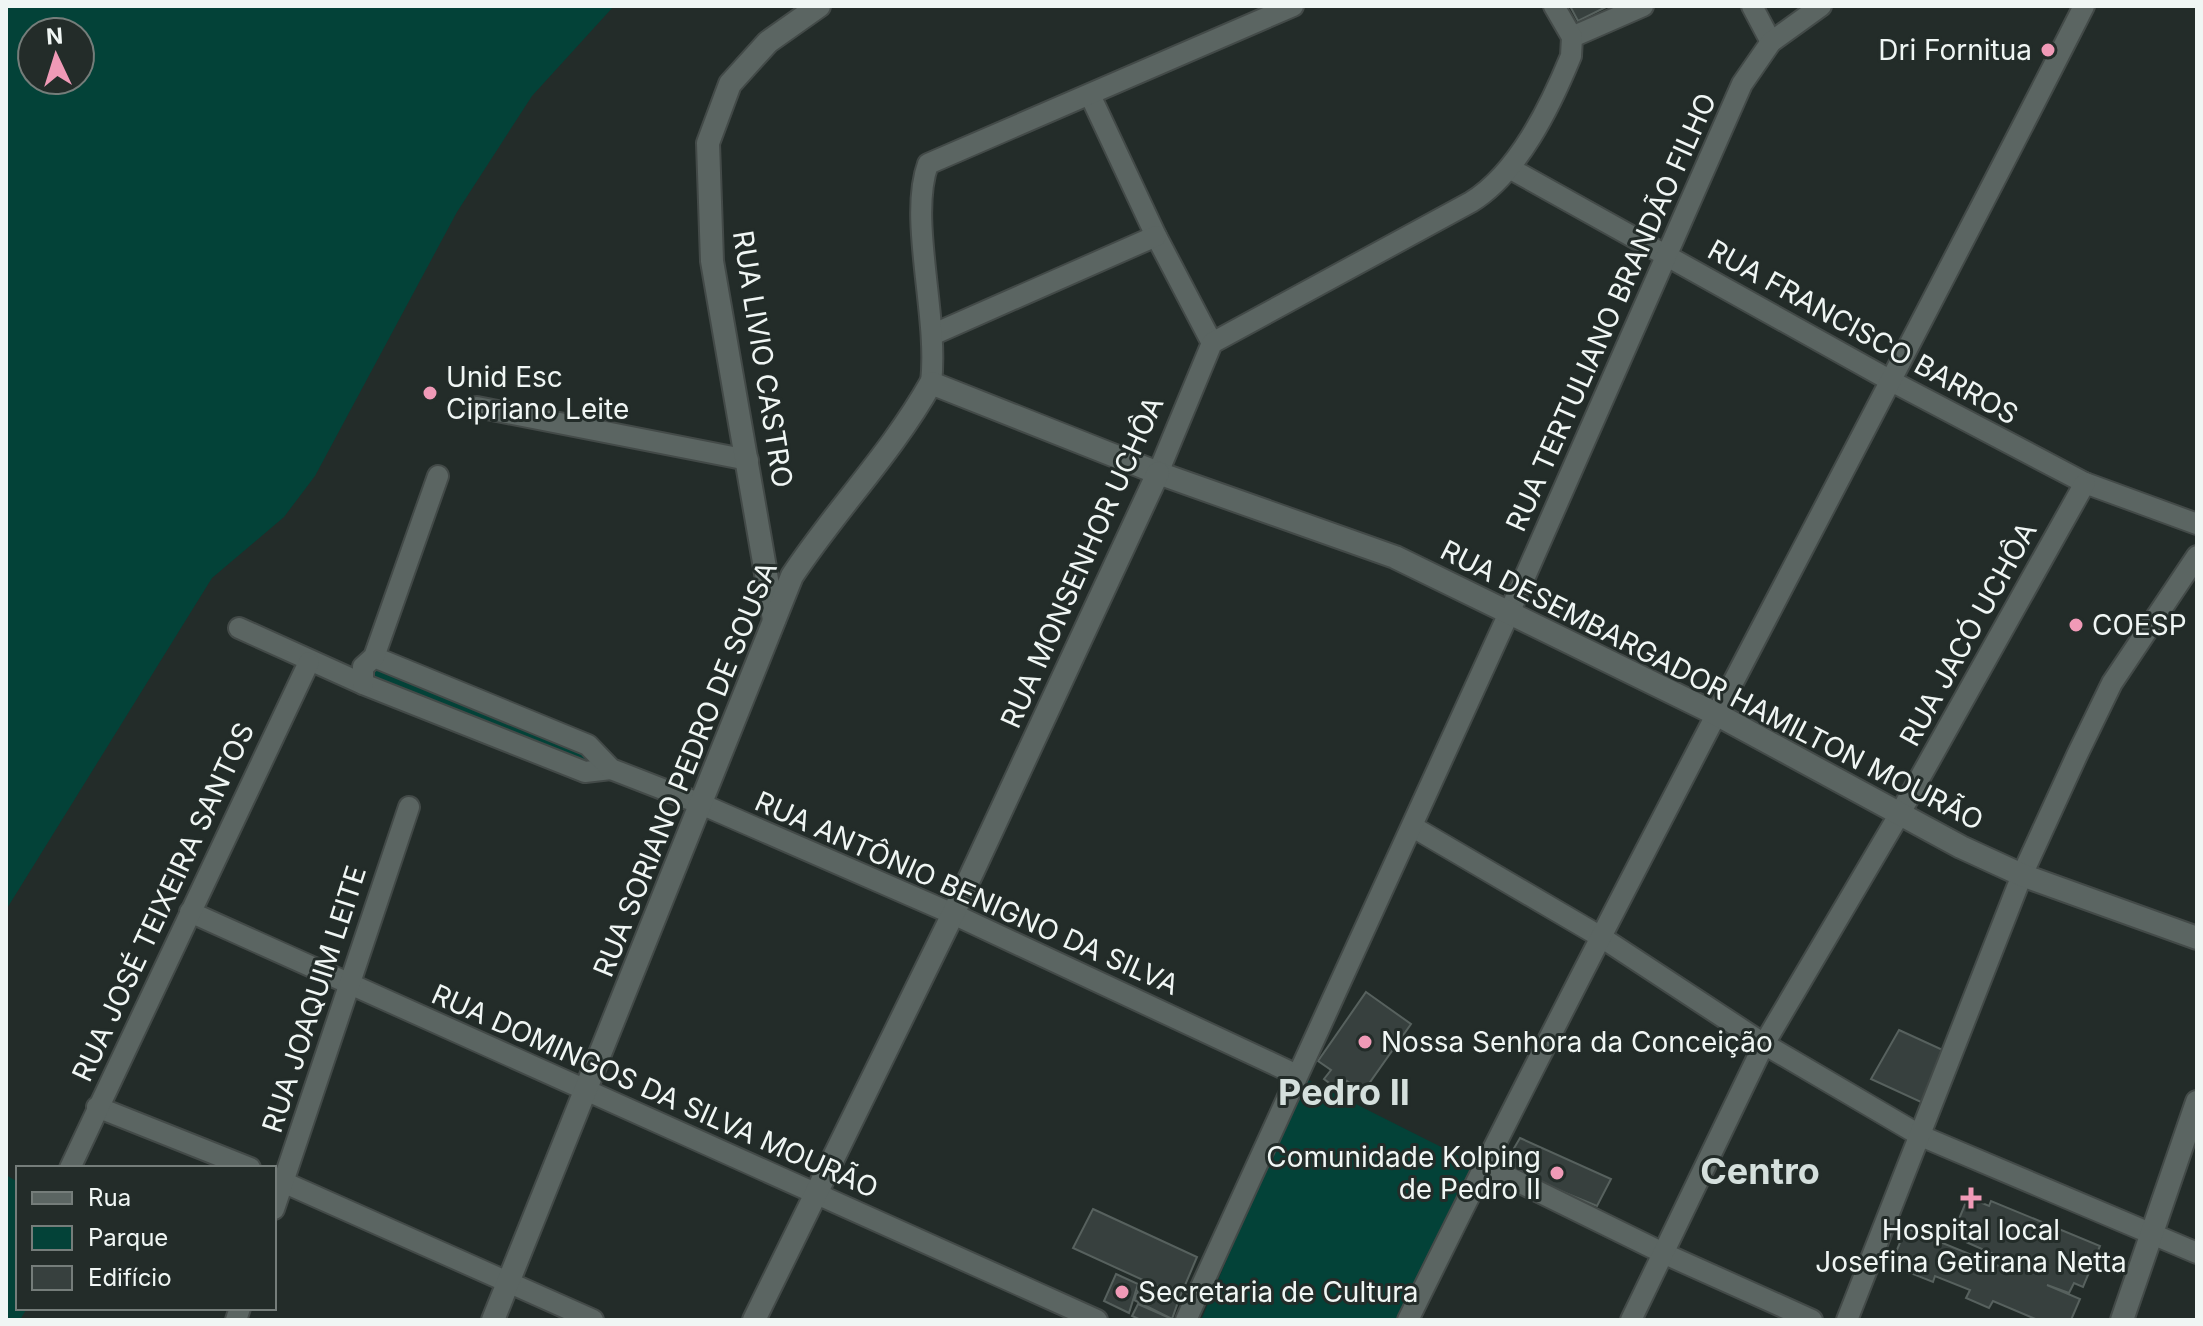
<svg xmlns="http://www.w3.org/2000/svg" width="2203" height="1326" font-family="Inter,sans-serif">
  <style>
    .green { fill: #034238; fill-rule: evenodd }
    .building { fill: #37403e; stroke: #57615e; stroke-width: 2 }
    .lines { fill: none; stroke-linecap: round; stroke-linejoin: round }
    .minor-casing { stroke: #434a48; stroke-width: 24 }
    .tertiary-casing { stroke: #434a48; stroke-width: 26 }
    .minor { stroke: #5b6562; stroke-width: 20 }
    .tertiary { stroke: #5b6562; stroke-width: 22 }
    .poi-dot { fill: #f09ab7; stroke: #232c29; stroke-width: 3 }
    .labels { text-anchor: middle; stroke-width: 6; stroke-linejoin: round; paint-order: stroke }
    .poi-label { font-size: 28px; fill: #f0f6f4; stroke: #232c29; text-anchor: start }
    .street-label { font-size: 28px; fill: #f0f6f4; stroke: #232c29 }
    .district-label { font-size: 36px; font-weight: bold; fill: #d5e0dd; stroke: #232c29 }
  </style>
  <rect width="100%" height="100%" fill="#232c29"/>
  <g class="green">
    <path d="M6 6H614L532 96 457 212 315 476 284 517 212 578 6 910ZM32 32H80V80H32Z"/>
    <polygon points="377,661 591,752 587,768 369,680"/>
    <polygon points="1304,1078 1475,1164 1398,1320 1201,1320"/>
    <polygon points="6,1175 18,1182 18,1308 27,1308 20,1320 6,1320"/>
  </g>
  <g class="building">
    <polygon points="1570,6 1608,6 1578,21"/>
    <polygon points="1366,992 1411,1024 1363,1092 1347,1081 1340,1091 1324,1079 1331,1070 1318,1061"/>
    <polygon points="1899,1030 1945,1051 1923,1103 1871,1079"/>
    <polygon points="1520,1138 1611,1179 1597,1206 1503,1167"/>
    <polygon points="1968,1197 1989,1206 1991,1201 2100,1246 2083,1287 2074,1283 2069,1293 2047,1285 2080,1299 2071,1320 2038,1320 1993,1301 1989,1308 1966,1298 1970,1290 1935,1276 1933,1282 1908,1272 1912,1264 1894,1257 1906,1228 2001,1267 2005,1259 1952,1236"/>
    <polygon points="1093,1209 1197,1257 1180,1297 1073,1248"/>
    <polygon points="1116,1274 1138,1284 1129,1313 1104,1301"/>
    <polygon points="1141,1284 1178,1302 1172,1319 1134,1300"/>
    <polygon points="1138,1304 1172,1319 1171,1320 1141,1320 1132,1316"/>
  </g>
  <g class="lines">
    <g class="minor-casing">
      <g id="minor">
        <polyline points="1752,6 1771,42"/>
        <polyline points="1572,37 1643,6"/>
        <polyline points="1090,95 1156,236 1212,343"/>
        <polyline points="1511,169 1893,382 2085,483 2197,524"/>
        <polyline points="934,334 1156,236"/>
        <path d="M931 383C939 316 908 219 928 164L1293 6"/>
        <polyline points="477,407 748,460"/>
        <path d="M1158 473 1212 343 1471 202C1518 173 1550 107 1571 56L1572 37 1554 6"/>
        <polyline points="239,628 363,684 585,772 611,769"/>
        <polyline points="374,657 588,745 611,769 701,804 953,914 1297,1075"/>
        <polyline points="363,684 363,667 374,657 438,476"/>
        <polyline points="1413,827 1601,937 1764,1044 1921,1136 2197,1253"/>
        <polyline points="190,912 1097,1320"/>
        <polyline points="97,1107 250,1168"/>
        <polyline points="1484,1165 1665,1254 1812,1320"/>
        <polyline points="70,1168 309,662"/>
        <polyline points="274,1178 593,1320"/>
        <polyline points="274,1209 409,807"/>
        <polyline points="236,1320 240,1308"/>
        <polyline points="1186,1320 1509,613 1742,84 1771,42 1821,6"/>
        <path d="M1408 1320C1625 878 1861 445 2084 6"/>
        <polyline points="1631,1320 1764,1044 1899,815 2085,483"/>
        <polyline points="1847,1320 2022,875 2078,753 2112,683 2197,556"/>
      </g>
    </g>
    <g class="tertiary-casing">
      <g id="tertiary">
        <polyline points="774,620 712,261 708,143 730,84 768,42 819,6"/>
        <path d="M493 1320 792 576C837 508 891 454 931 383L1158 473 1395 557 1718 715 1961 847 2022 875 2197 938"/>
        <polyline points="754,1320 953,914 1158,473"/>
        <polyline points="2122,1320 2197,1102"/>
      </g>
    </g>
    <use href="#minor" class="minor"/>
    <use href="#tertiary" class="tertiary"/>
  </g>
  <g class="poi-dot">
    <circle cx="2048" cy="50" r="8"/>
    <circle cx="430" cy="393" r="8"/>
    <circle cx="2076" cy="625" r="8"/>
    <circle cx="1365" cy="1042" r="8"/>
    <circle cx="1557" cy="1173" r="8"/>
    <path d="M1967 1186h8v8h8v8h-8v8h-8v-8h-8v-8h8z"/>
    <circle cx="1122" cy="1292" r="8"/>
  </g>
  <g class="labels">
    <g class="poi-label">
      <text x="2032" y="60" text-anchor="end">Dri Fornitua</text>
      <text x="446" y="387">Unid Esc<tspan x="446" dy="32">Cipriano Leite</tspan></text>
      <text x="2092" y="635">COESP</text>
      <text x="1381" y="1052">Nossa Senhora da Conceição</text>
      <text x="1541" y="1167" text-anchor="end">Comunidade Kolping<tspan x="1541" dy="32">de Pedro II</tspan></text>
      <text x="1971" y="1240" text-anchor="middle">Hospital local<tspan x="1971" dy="32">Josefina Getirana Netta</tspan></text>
      <text x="1138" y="1302">Secretaria de Cultura</text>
    </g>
    <g class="street-label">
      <text transform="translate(1611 312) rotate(-66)" y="10">RUA TERTULIANO BRANDÃO FILHO</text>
      <text transform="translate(1863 332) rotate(29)" y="10">RUA FRANCISCO BARROS</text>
      <text transform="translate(763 359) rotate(81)" y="10">RUA LIVIO CASTRO</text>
      <text transform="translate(1082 562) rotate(-66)" y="10">RUA MONSENHOR UCHÔA</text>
      <text transform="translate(1968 634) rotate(-61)" y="10">RUA JACÓ UCHÔA</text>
      <text transform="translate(1712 685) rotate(27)" y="10">RUA DESEMBARGADOR HAMILTON MOURÃO</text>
      <text transform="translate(685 769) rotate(-68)" y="10">RUA SORIANO PEDRO DE SOUSA</text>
      <text transform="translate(967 893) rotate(24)" y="10">RUA ANTÔNIO BENIGNO DA SILVA</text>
      <text transform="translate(163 902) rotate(-65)" y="10">RUA JOSÉ TEIXEIRA SANTOS</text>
      <text transform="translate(314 999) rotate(-72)" y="10">RUA JOAQUIM LEITE</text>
      <text transform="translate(655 1091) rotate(24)" y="10">RUA DOMINGOS DA SILVA MOURÃO</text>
    </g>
    <g class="district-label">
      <text x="1344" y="1105">Pedro II</text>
      <text x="1760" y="1184">Centro</text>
    </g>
  </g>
  <rect width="2203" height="1326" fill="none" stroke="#f0f6f4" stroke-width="16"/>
  <rect x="16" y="1166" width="260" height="144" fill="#232c29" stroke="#757d7a" stroke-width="2"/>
  <rect x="32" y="1192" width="40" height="12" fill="#5b6562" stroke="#757d7a" stroke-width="2"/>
  <text x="88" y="1206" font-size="24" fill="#f0f6f4">Rua</text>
  <rect x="32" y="1226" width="40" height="24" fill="#034238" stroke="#757d7a" stroke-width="2"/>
  <text x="88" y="1246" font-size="24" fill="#f0f6f4">Parque</text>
  <rect x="32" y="1266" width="40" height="24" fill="#37403e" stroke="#757d7a" stroke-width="2"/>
  <text x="88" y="1286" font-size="24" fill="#f0f6f4">Edifício</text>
  <g transform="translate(56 56) rotate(356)"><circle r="38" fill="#232c29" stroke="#757d7a" stroke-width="2"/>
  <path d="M0-6L14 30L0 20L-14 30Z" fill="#f09ab7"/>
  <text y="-12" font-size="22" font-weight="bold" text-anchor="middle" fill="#f0f6f4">N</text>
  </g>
</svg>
